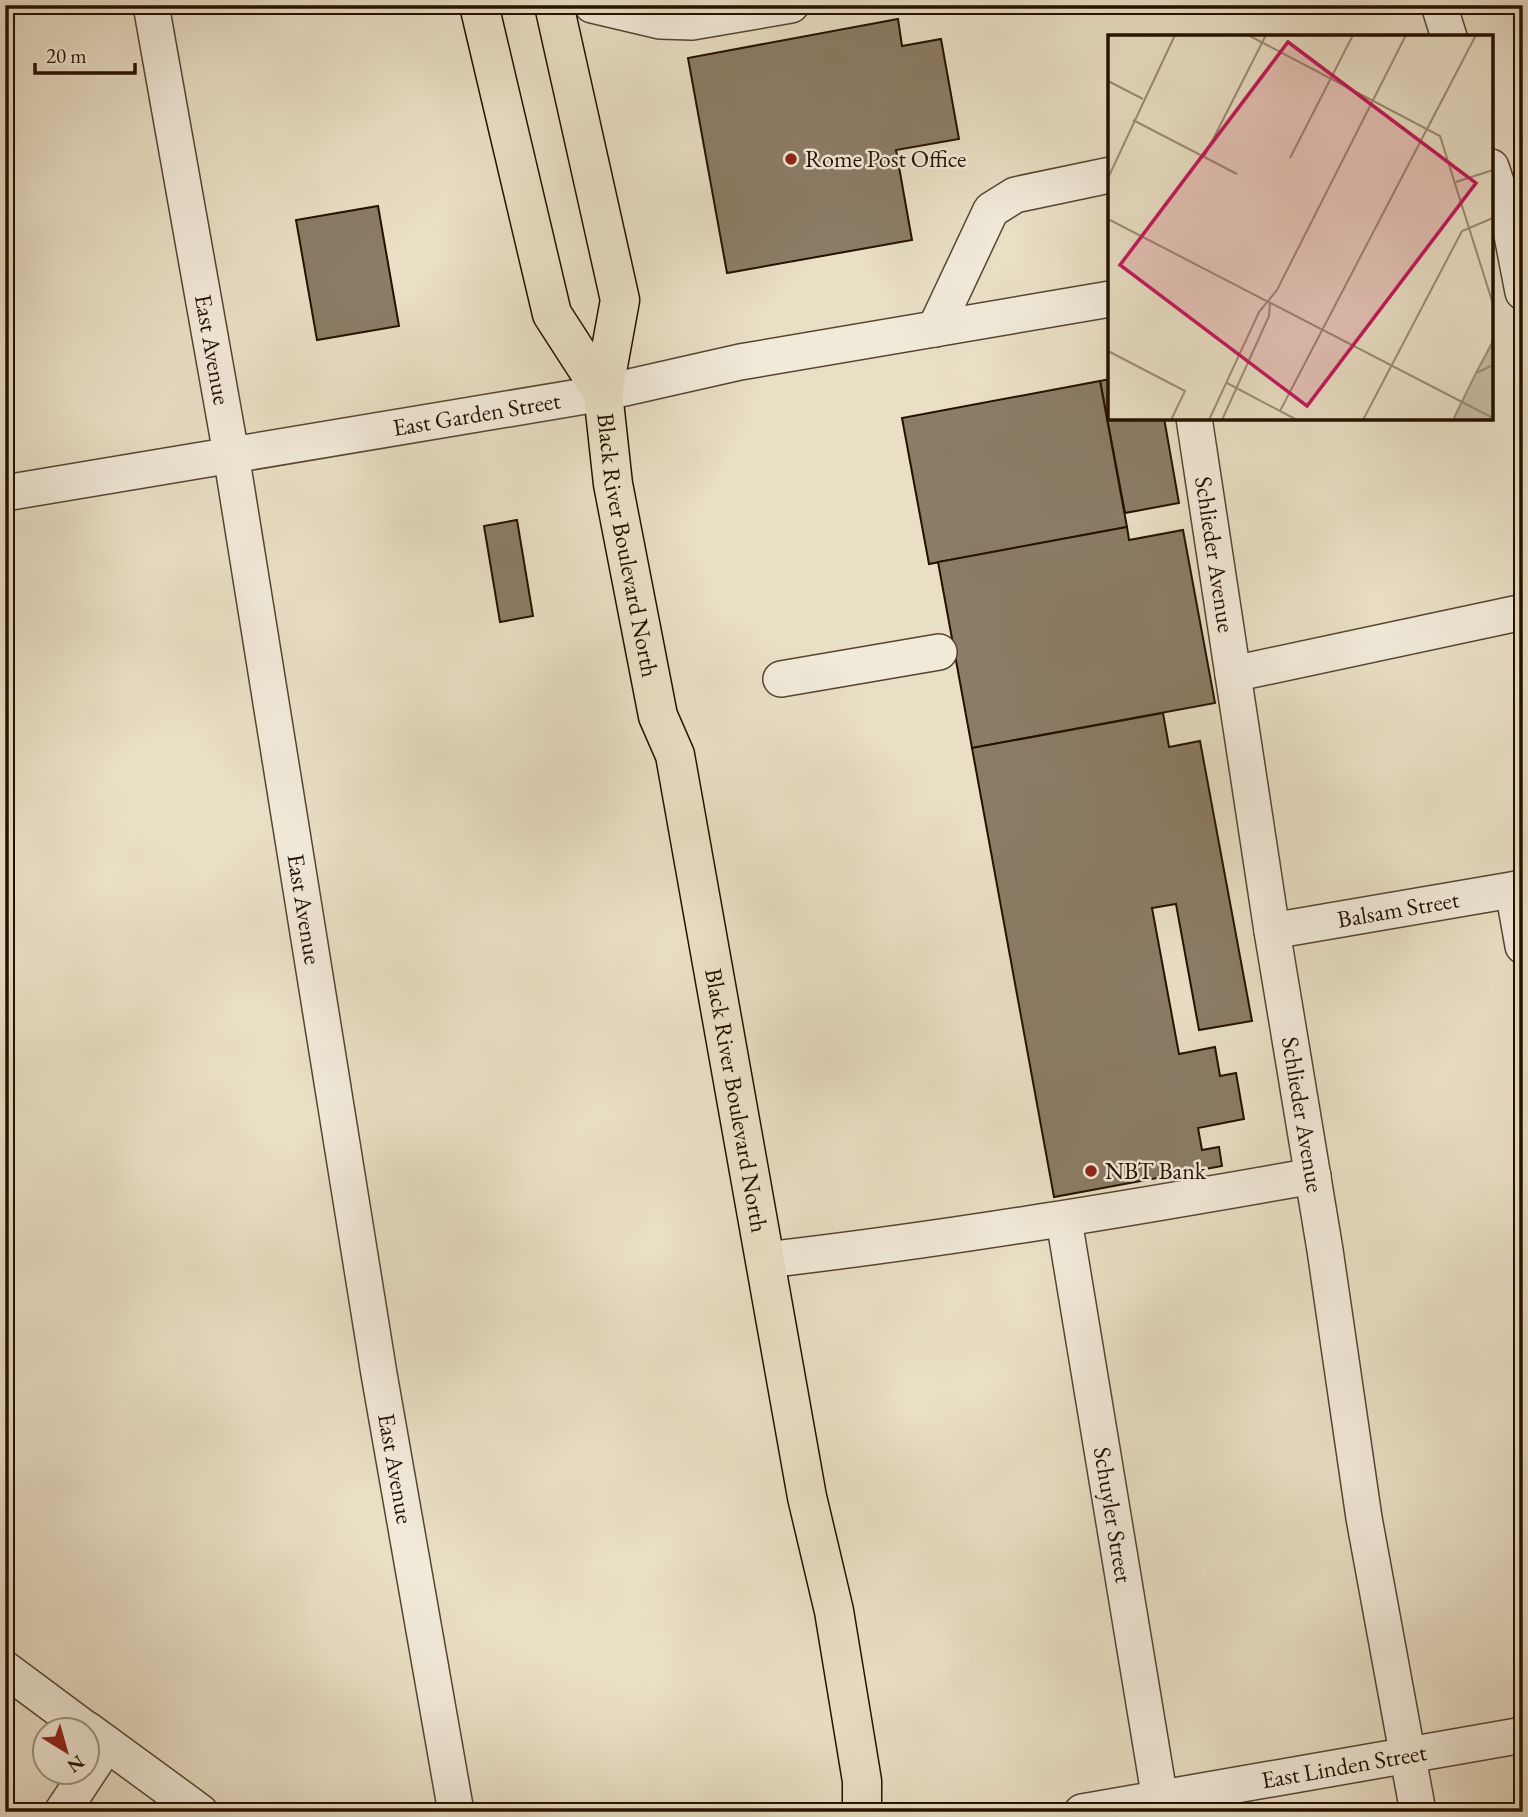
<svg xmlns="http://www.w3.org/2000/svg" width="1528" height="1817" font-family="'EB Garamond',serif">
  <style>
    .building { fill: #8b7c66; stroke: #251100; stroke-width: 2 }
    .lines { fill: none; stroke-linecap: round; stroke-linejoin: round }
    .minor-casing { stroke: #564431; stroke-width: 38 }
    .major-casing { stroke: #251100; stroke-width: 41 }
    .minor { stroke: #f1ead9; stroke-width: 35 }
    .major { stroke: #e9dfc5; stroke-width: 38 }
    .poi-dot { fill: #8f2418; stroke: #f1ead9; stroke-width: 2.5 }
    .labels { text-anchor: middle; stroke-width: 5; stroke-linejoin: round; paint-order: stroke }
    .poi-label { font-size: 24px; fill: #251100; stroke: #f1ead9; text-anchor: start }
    .street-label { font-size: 24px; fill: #251100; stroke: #f1ead9 }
    .inset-road { fill: none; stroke: #9b8d76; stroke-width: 2 }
    .view { fill: #c2185b; fill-opacity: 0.15; stroke: #c2185b; stroke-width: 3.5 }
    .inset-edge { fill: none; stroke: #251100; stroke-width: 3.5 }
  </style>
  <rect width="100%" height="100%" fill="#e9dfc5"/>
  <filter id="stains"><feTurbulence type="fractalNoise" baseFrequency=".00286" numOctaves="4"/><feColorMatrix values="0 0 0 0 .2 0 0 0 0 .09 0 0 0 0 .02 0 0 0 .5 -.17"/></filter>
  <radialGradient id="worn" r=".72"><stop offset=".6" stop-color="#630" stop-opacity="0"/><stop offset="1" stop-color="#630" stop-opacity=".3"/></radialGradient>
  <g class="building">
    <polygon points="898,19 902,46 941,39 959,139 896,150 912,240 727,273 688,58"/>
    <polygon points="378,206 399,326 317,340 296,220"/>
    <polygon points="1110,379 1110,418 1164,418 1179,503 1125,513 1100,381"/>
    <polygon points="1100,381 1127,527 929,564 902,418"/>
    <polygon points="517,520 533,616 500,622 484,526"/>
    <polygon points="1127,527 1129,540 1183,530 1215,703 972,748 938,562"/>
    <polygon points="1163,713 1169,747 1200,741 1252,1021 1199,1030 1176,904 1152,908 1179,1054 1215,1047 1220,1076 1236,1073 1244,1119 1198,1128 1202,1150 1219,1147 1222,1166 1054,1197 972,748"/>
  </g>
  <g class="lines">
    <g class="minor-casing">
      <g id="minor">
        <path id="s1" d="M151 5 231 454 379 1374 456 1812"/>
        <polyline points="592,5 660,21 692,22 791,5"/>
        <polyline points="1439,5 1449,37"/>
        <polyline points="1491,167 1510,225 1523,292"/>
        <polyline points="935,329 991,210 1015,195 1110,175"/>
        <path id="s2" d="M1194 418 1272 931 1325 1250 1364 1518 1418 1812"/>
        <path id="s3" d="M5 493 603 393 740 362 1110 299"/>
        <polyline points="1233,674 1523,612"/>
        <polyline points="781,679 939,652"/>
        <polyline points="1513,890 1523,946"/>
        <path id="s4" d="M1272 931 1523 888"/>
        <path id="s5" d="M1064 1220 1162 1812"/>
        <path d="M766 1260C949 1239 1131 1208 1313 1176"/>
        <polyline points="5,1669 87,1730"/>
        <polyline points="88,1730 200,1812"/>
        <polyline points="62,1812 107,1744"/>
        <path id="s6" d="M1082 1812 1523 1735"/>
      </g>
    </g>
    <g class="major-casing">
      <g id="major">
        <polyline points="479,5 552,314 603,393"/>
        <path id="s7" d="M554 5 620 300 603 393 613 484 658 716 675 755 807 1497 834 1611 862 1781V1812"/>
      </g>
    </g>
    <use href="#minor" class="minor"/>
    <use href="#major" class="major"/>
  </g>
  <g class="poi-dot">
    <circle cx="791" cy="159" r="7"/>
    <circle cx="1091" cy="1171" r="7"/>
  </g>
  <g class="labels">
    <g class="poi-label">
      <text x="805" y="167">Rome Post Office</text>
      <text x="1105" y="1179">NBT Bank</text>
    </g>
    <g class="street-label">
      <text dy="8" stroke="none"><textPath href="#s1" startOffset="350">East Avenue</textPath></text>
      <text dy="8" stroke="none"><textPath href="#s3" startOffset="478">East Garden Street</textPath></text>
      <text dy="8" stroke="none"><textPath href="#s7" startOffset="551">Black River Boulevard North</textPath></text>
      <text dy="8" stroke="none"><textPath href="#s2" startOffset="138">Schlieder Avenue</textPath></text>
      <text dy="8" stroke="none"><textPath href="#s1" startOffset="917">East Avenue</textPath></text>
      <text dy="8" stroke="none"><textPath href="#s4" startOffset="128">Balsam Street</textPath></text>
      <text dy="8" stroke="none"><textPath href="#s7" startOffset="1118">Black River Boulevard North</textPath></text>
      <text dy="8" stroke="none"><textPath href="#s2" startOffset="705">Schlieder Avenue</textPath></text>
      <text dy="8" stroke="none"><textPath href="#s1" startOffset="1484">East Avenue</textPath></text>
      <text dy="8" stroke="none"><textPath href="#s5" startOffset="299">Schuyler Street</textPath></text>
      <text dy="8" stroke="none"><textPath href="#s6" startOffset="266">East Linden Street</textPath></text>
    </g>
  </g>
  <g transform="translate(1108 35)">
    <rect width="385" height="385" fill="#e9dfc5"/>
    <path d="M385 306V385H346Z" fill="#c8bca4"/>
    <path class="inset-road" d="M140 0 332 101 385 269M0 46 35 64M25 85 129 139M96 122 158 0M182 123 245 0M0 143 67 0M348 147 385 135M0 184 385 383M0 316 77 356 63 385M368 338 385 306M119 348 189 385M172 376 368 0M101 385 151 277 169 255 298 0M114 385 161 281 162 267M255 385 354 196 385 183M345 385 368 338 385 330"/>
    <path class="view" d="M180 7 368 148 199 371 12 230Z"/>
    <rect width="385" height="385" class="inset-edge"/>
  </g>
  <rect width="1528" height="1817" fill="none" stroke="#e9dfc5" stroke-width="28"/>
  <rect x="7" y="7" width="1514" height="1803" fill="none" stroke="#251100" stroke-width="3.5"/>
  <rect x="14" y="14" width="1500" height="1789" fill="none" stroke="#251100" stroke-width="2"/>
  <g transform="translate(66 1751) rotate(143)"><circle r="33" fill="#f1ead9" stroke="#9f9382" stroke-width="2"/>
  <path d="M0-5L12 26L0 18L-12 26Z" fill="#8f2418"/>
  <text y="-10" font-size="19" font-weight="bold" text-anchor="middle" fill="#251100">N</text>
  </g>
  <path d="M35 63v10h100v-10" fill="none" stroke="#251100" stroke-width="3.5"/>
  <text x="46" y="63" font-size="21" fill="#251100" stroke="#f1ead9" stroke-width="5" paint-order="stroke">20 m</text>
  <rect width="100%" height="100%" filter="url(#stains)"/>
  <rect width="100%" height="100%" fill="url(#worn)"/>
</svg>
